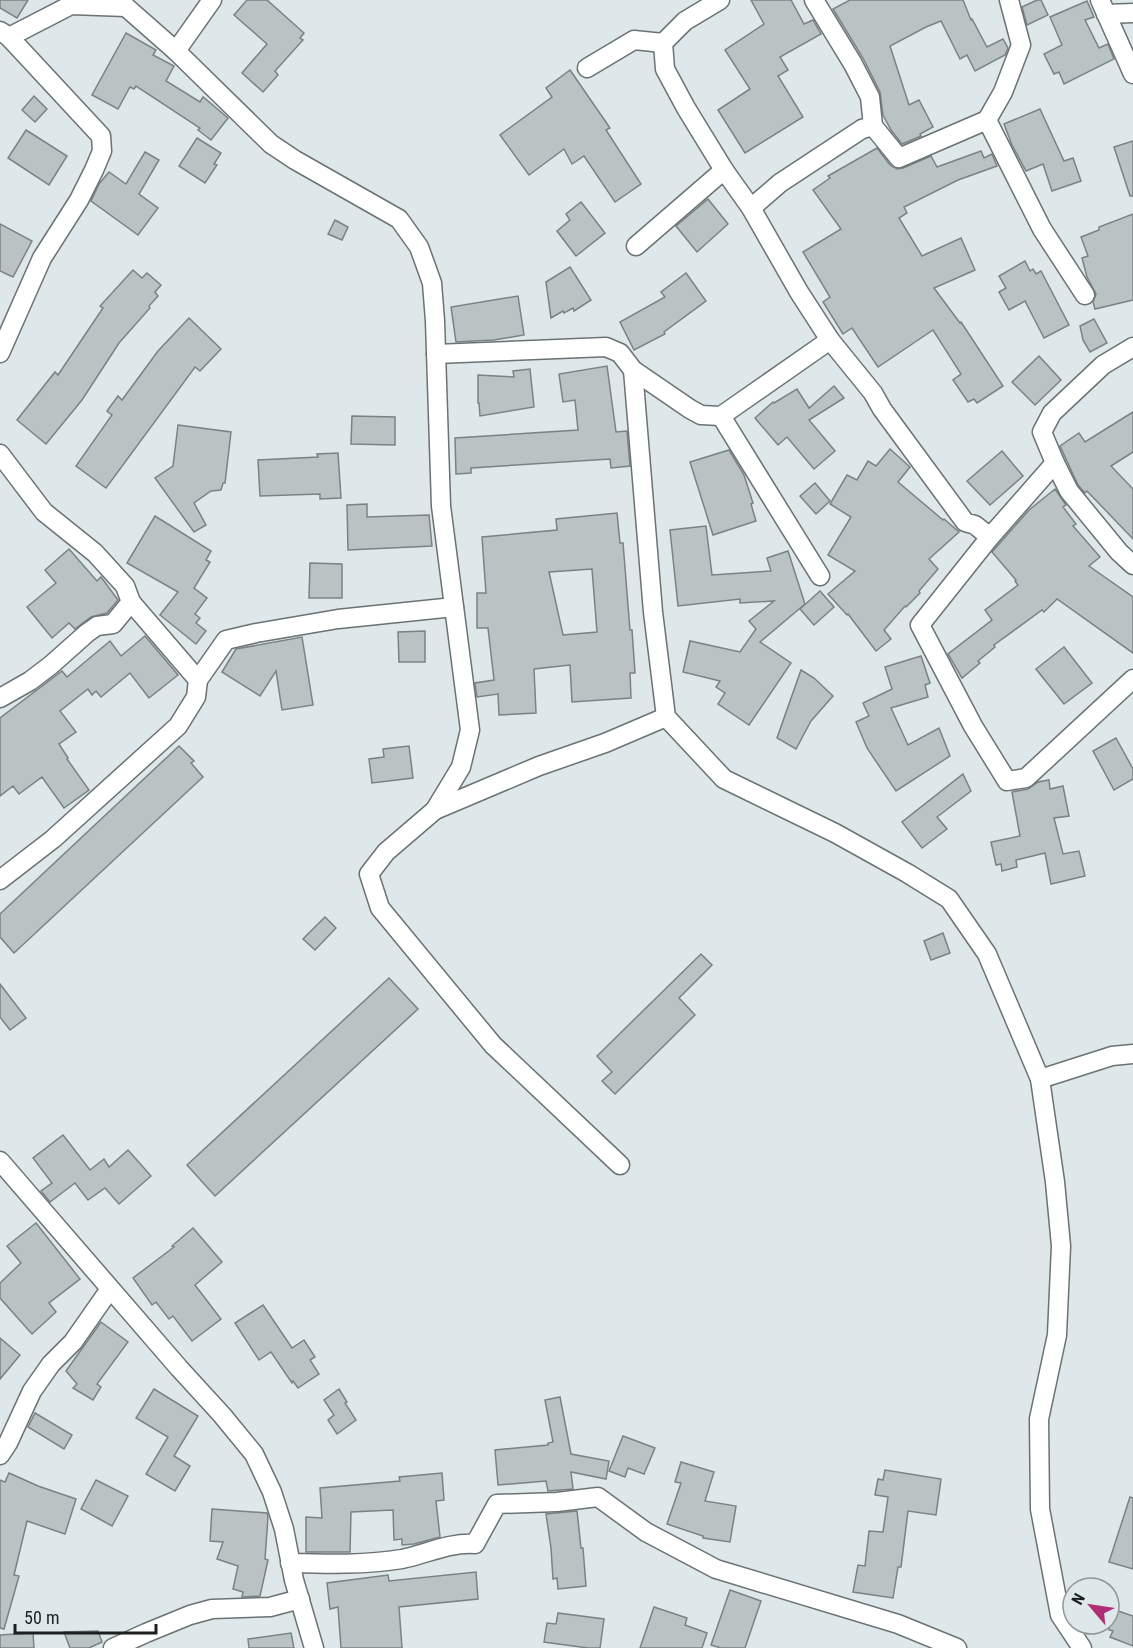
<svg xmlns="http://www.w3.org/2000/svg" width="1133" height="1648" font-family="'Roboto Condensed',sans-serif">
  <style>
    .building { fill: #bac3c4; stroke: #7a8284; stroke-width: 1.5; fill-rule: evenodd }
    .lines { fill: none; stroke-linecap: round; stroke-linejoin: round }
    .street-casing { stroke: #6a7274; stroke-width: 21 }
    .street { stroke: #fff; stroke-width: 18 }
  </style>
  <rect width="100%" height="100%" fill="#dee7e9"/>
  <g class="building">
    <polygon points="0,0 28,0 17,18 0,8"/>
    <polygon points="247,0 267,0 304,33 300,38 303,40 275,71 278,75 263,92 242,73 267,44 234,15"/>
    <polygon points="751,0 791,0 804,24 813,20 821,34 780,57 788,70 778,76 803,117 745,153 718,110 750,89 725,50 764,24"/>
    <polygon points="850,0 963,0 971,20 972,19 987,47 1003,39 1008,48 1005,55 975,71 967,55 960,59 941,21 926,27 890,46 909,105 919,100 933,127 920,134 921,136 902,144 891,130 883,115 880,92 863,58 833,9"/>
    <polygon points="1037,0 1041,0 1048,15 1027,25 1022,7"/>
    <polygon points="1087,1 1094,17 1085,20 1099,48 1108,44 1114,59 1064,84 1059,72 1054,74 1044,54 1062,45 1050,17"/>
    <polygon points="126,33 156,50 153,55 174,66 166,81 200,102 203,97 228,118 211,140 198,130 200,128 136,86 134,89 130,87 118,109 92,95"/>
    <polygon points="570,70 610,128 606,130 641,184 615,202 584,156 572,164 564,149 529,175 500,135 552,97 546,88"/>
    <polygon points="34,96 47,109 35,122 22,110"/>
    <polygon points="1040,109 1064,161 1073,158 1081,181 1052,191 1043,164 1026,171 1012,145 1004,124"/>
    <polygon points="26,130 67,156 49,185 8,158"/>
    <polygon points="197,138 221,153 214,164 217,165 205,183 179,166"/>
    <polygon points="1133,141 1133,196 1130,196 1114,147"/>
    <polygon points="877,148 890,165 897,169 903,168 931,156 937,167 981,151 984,158 992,154 997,166 958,180 904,207 907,213 899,218 922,256 961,238 975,270 934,288 960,323 961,322 1003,386 977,403 974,399 968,402 953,380 961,374 933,330 878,367 852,328 843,334 823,302 830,297 803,252 841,229 813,190 830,178 828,176"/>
    <polygon points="145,152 159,160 139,194 158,208 138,235 91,201 99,184 109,172 126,184"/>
    <polygon points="708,199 728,224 697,252 676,226"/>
    <polygon points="581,202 605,233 576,256 557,231 570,220 566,214"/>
    <polygon points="1133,214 1133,300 1095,309 1093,302 1096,294 1087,277 1082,258 1088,256 1081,237 1099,230 1099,227"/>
    <polygon points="335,220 348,227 342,240 328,234"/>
    <polygon points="0,224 32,241 13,277 0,271"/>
    <polygon points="1025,261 1030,271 1033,269 1036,274 1041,271 1069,325 1044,338 1025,301 1009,310 999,292 1006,288 999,276"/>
    <polygon points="570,267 591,300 574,311 573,308 564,313 563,311 551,318 546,282"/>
    <polygon points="133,270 142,278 147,273 161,285 155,292 158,296 149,306 150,308 119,343 82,400 46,444 17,420 55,372 58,375 103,308 100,306"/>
    <polygon points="686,273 706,301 664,332 665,334 634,350 620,322 665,297 661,292"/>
    <polygon points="518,296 524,335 494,340 456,342 451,307"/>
    <polygon points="189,318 221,349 200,371 195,367 106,488 76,466 112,415 107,411 118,396 122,400 158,351"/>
    <polygon points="1094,319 1107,343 1090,352 1083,340 1080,326"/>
    <polygon points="1039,356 1061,380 1035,405 1012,382"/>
    <polygon points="607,366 616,432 627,431 630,466 611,468 610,459 471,468 471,473 456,474 455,438 578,430 575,400 563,402 559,374"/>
    <polygon points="530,369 534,407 480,416 479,403 478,403 478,375 514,377 513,371"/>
    <polygon points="834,386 844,398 809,420 835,451 814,469 787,437 778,445 755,418 773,402 774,403 797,389 809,408"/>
    <polygon points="1133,412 1133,452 1111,466 1133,489 1133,539 1087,491 1085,493 1078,485 1060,446 1079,433 1085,442"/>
    <polygon points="352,416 395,417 395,445 351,444"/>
    <polygon points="178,425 231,432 225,483 223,483 221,490 211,491 194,503 206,525 194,532 155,478 173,466"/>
    <polygon points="890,449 910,467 898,482 943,520 944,519 959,532 929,559 938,569 919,591 920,593 906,607 905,606 884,630 891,639 876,651 848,614 847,615 828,594 855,571 828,555 851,517 830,504 847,475 857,480 868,461 876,466"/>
    <polygon points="729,450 744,475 753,503 751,504 756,521 713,535 690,462"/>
    <polygon points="1002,451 1023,476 990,505 967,481"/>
    <polygon points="338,453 341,498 320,499 320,494 260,496 258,460 318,457 317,454"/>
    <polygon points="815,483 830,501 816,514 800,496"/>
    <polygon points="1055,489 1066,505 1063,507 1076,524 1073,526 1100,557 1089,566 1133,597 1133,653 1057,599 1044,612 1042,610 994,645 995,647 978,661 980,663 962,678 948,654 992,620 985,610 1018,585 1015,581 1016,580 992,552 1029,510"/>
    <polygon points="367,504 367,517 429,515 432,546 348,550 347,505"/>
    <path d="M617 513 620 543H623L630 630H632L635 673H630L631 698 572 702 570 665 534 669 536 713 499 715 498 694 477 697 475 683 494 680 488 628H477V593H486L482 537 557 530 556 519ZM592 569 597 632 563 635 549 572Z"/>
    <polygon points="155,516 211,551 206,560 210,562 194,588 207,598 195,614 200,618 196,623 206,631 196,644 160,615 178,592 127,563"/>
    <polygon points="706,526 712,575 771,571 767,558 788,551 805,604 760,642 791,663 749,725 718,704 725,693 716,687 720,681 683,672 690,641 740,652 756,629 749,621 774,601 740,603 740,599 678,606 670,530"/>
    <polygon points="69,549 97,581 101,577 118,600 107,613 91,617 75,629 69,623 52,638 27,607 56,583 45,570"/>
    <polygon points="310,563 342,564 342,598 309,598"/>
    <polygon points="820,591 834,607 814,625 800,609"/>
    <polygon points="425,631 425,662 399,662 398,632"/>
    <polygon points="145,636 178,675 149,698 130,673 101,697 96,691 92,695 88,689 60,711 76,732 59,744 68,758 67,759 89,790 64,808 42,777 19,794 13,786 0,796 0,718 62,671 67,677 110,641 121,656"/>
    <polygon points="302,637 313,705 282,710 276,671 260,696 222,672 236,649"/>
    <polygon points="1064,647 1092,683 1064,704 1036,669"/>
    <polygon points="921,656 930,683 925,685 928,697 891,708 908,745 939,728 950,756 896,791 867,748 856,722 869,716 863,703 892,689 885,667"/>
    <polygon points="801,670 814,678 833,696 811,721 796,749 777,738"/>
    <polygon points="1116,738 1133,769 1133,779 1114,790 1093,751"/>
    <polygon points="179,746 194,761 191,763 203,777 14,953 0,937 0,914"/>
    <polygon points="409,746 413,778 372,783 369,759 384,757 383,749"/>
    <polygon points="963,774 971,791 937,817 947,829 922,848 902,822"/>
    <polygon points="1049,780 1050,789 1063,786 1069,816 1054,818 1063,854 1079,851 1085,876 1051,884 1045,853 1016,860 1017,867 1002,871 1001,864 996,865 991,842 1020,836 1012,792 1028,789 1038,782"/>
    <polygon points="325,917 336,928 315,950 303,939"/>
    <polygon points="943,933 950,953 931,960 924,941"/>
    <polygon points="701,954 712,965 679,998 695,1015 615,1094 602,1081 612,1072 597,1056"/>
    <polygon points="389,978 418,1009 215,1196 187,1165"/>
    <polygon points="0,984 26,1018 10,1030 0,1017"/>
    <polygon points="63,1135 90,1170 104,1159 109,1167 128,1150 151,1176 119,1204 105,1188 88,1200 75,1183 50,1202 41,1191 52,1183 33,1158"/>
    <polygon points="36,1223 80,1279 49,1303 56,1312 32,1334 0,1298 0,1283 21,1263 7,1246"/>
    <polygon points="193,1228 222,1262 195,1285 221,1319 192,1341 173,1316 169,1319 156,1302 152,1305 133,1278 174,1247 172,1246"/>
    <polygon points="263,1305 292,1348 304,1340 315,1357 310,1360 319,1374 298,1388 293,1381 292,1383 271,1352 259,1360 235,1323"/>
    <polygon points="101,1322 128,1342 97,1384 101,1387 93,1400 73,1388 77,1384 66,1371"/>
    <polygon points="0,1338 20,1355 0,1379"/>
    <polygon points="154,1389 198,1416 174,1456 190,1466 175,1491 146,1474 168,1437 136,1418"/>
    <polygon points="339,1389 347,1402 345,1403 356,1420 337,1434 328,1420 334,1415 324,1400"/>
    <polygon points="560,1397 571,1454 609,1461 606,1479 571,1472 573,1489 548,1491 546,1481 498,1485 495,1450 548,1445 548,1443 553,1442 545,1400"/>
    <polygon points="35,1413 72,1435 64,1449 28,1427"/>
    <polygon points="623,1436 655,1448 644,1474 628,1468 625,1477 609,1471"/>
    <polygon points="681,1462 714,1472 705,1501 736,1506 730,1542 703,1538 703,1536 667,1524 681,1483 675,1482"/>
    <polygon points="885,1470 941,1479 936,1515 908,1511 901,1567 898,1567 893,1598 853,1592 858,1565 865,1566 869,1531 883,1532 888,1497 875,1495 878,1479 883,1480"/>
    <polygon points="9,1473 38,1486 76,1499 65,1534 27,1521 14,1575 19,1576 4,1629 0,1628 0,1480 5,1482"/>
    <polygon points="442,1473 444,1500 436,1501 440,1537 414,1544 402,1545 402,1539 394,1540 393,1510 351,1512 350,1552 306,1552 306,1517 322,1518 320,1488 400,1481 399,1477"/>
    <polygon points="96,1480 128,1496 112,1526 81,1509"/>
    <polygon points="1130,1497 1133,1498 1133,1569 1109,1562"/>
    <polygon points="212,1509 267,1513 268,1517 265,1559 268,1560 260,1596 242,1597 243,1592 233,1589 238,1566 217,1559 223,1542 210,1541"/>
    <polygon points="577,1511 581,1548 583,1548 586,1586 558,1589 557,1578 553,1579 551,1548 546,1514"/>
    <polygon points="476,1572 478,1599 399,1607 402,1648 341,1648 338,1607 330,1609 327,1583 388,1575 389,1581"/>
    <polygon points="730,1590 761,1601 745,1648 721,1648 711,1645"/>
    <polygon points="654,1607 687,1618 685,1625 707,1633 702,1648 640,1648"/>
    <polygon points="1109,1608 1133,1616 1133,1646 1110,1637 1113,1631 1109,1630"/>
    <polygon points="558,1613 604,1619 600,1648 588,1648 544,1642 547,1623 556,1624"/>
    <polygon points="98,1631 102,1642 89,1648 70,1648 64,1632"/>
    <polygon points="33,1633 34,1648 0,1648 0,1635"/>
    <polygon points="291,1633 294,1648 249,1648 248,1639"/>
  </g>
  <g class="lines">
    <g class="street-casing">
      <g id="street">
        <polyline points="118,0 176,51 271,144 295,160 399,219 419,247 432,283 435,321 441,506 470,730 461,767 435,810 539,766 605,743 666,717"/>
        <polyline points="720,0 685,21 663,43 665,69 686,108 724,170 751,208 799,292 830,340 873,393 882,409 965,522 975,525 990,537 1055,463"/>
        <polyline points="1100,0 1133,74"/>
        <polyline points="1106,14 1133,13"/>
        <polyline points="0,31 9,37 101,136 102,151 94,170 79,200 42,258 0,353"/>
        <polyline points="9,37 71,5 126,7"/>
        <polyline points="176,51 212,0"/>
        <polyline points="587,68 634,40 663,43"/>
        <polyline points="987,120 1042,229 1085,295"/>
        <polyline points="873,126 899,158 987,120 1003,92 1021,45 1009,0"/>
        <polyline points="751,208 780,183 862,129 873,126 870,97 853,64 814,0"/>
        <polyline points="636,246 724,170"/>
        <polyline points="1133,347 1103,365 1052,413 1042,432 1055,463 1069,491 1119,552 1133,565"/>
        <polyline points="436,354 606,347 620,353 633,370 690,409 701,415 721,416 830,340"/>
        <polyline points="633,370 653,612 666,717 724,779 835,833 907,873 949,899 987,954 1040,1079 1055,1182 1061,1246 1057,1335 1039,1419 1040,1509 1060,1615 1082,1648"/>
        <polyline points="721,416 820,576"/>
        <polyline points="0,454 44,512 95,553 125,586 131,602 113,624 97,626 87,633 51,665 30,681 0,698"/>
        <polyline points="990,537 920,625 973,726 1007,781 1026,778 1133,679"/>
        <polyline points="131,602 198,680"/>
        <polyline points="435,810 386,852 369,874 380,908 493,1045 620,1165"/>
        <polyline points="0,880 53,839 178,726 196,697 198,680 226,640 256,633 338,619 454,607"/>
        <polyline points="1040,1079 1112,1056 1133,1054"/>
        <polyline points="0,1161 179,1368 222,1415 254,1454 272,1492 284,1529 294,1580 314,1648"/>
        <polyline points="0,1455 8,1443 32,1391 51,1364 73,1342 110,1289"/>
        <path d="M290 1563C327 1564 366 1565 402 1559 426 1554 450 1542 475 1544L497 1504 557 1502 598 1497 646 1532 716 1569 898 1624 957 1648"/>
        <polyline points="113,1648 146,1633 190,1615 212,1609 270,1607 300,1599"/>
      </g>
    </g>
    <use href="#street" class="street"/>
  </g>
  <g transform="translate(1091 1606) rotate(299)"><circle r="28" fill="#dee7e9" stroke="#909799" stroke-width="1.5"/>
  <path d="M0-4.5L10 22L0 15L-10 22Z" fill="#b22e74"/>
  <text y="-9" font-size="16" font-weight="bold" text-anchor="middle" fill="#1c2020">N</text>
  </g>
  <path d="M15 1624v9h141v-9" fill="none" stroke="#1c2020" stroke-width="3"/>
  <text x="24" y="1624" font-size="18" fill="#1c2020" stroke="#dee7e9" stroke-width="4.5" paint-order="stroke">50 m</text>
</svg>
